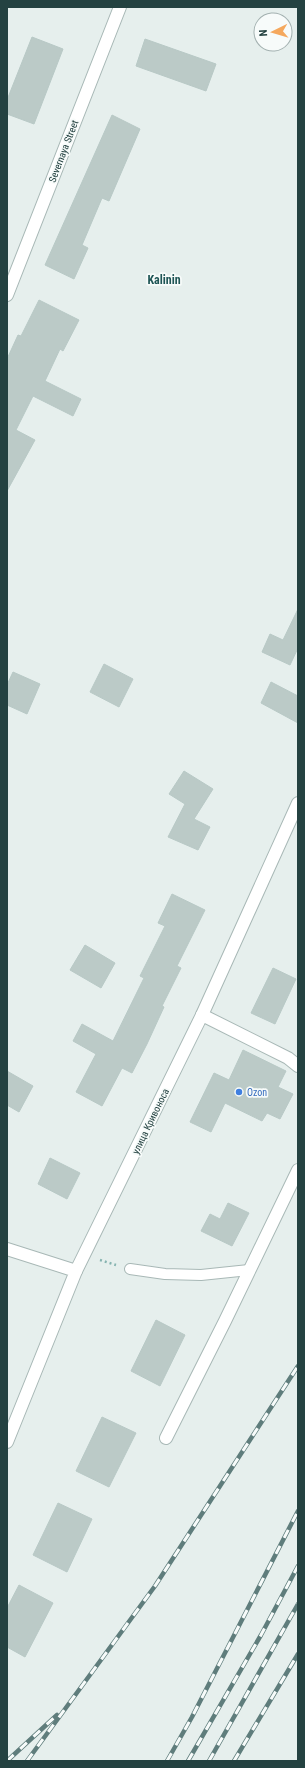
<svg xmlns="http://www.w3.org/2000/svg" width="305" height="1768" font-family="'Roboto Condensed',sans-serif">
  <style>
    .building { fill: #bbcac7; stroke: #b8c9c6 }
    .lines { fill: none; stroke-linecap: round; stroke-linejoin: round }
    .service-casing { stroke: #a8b8b6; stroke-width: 12 }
    .minor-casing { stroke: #a8b8b6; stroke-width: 14 }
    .tertiary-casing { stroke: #a8b8b6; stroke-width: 14 }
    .path { stroke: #85b3b0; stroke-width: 2.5; stroke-dasharray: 2 3; stroke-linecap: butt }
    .service { stroke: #fff; stroke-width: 10 }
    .minor { stroke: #fff; stroke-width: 12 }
    .tertiary { stroke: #fff; stroke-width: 12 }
    .rail-casing { stroke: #5f7d7c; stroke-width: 4.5 }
    .rail { stroke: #f7fbfa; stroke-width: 3; stroke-dasharray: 9; stroke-linecap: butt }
    .shop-dot { fill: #3f7fe0; stroke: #f7fbfa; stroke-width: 1.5 }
    .labels { text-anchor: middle; stroke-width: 3.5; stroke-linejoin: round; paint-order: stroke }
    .street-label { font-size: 10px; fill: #244241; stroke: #f7fbfa }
    .shop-label { font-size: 10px; fill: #366cbe; stroke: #f7fbfa; text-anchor: start }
    .quarter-label { font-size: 12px; font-weight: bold; fill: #1e5555; stroke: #f7fbfa }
  </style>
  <rect width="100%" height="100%" fill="#e6efed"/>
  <g class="building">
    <polygon points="32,37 63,49 34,124 7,114 7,100"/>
    <polygon points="145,39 216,64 206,91 136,66"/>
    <polygon points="112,115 140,129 109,201 102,198 82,245 88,248 74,279 45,265"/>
    <polygon points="39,300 79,320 63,351 60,349 45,381 81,399 73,416 33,396 16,430 35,440 7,491 7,359 18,335 21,336"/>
    <polygon points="298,609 298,648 290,665 262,652 270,634 283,640"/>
    <polygon points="104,664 133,679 119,707 90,692"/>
    <polygon points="13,672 40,684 27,714 7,705 7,685"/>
    <polygon points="271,682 298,696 298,723 261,703"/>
    <polygon points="184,771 213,789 194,819 210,827 198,850 168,837 185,804 169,794"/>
    <polygon points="172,894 205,910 177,966 181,968 162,1006 164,1007 147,1044 132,1073 122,1068 102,1106 76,1092 96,1054 73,1041 82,1024 113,1041 144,978 140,976 165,926 158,923"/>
    <polygon points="85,945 115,963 101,988 70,970"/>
    <polygon points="273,968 296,979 275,1024 251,1013"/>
    <polygon points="243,1050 286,1071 278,1087 293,1094 280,1119 267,1113 262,1121 225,1103 211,1132 190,1122 214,1073 229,1080"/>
    <polygon points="7,1071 33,1086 19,1112 7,1105"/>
    <polygon points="50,1158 80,1173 67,1199 38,1184"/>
    <polygon points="228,1203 249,1213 232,1246 201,1231 210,1214 220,1219"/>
    <polygon points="156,1320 185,1335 160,1386 131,1371"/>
    <polygon points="102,1417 136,1433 109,1487 76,1471"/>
    <polygon points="58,1503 92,1519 67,1572 33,1555"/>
    <polygon points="19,1585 53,1603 25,1657 7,1647 7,1608"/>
  </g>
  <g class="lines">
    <g class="service-casing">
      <polyline id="service" points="130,1269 165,1274 201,1275 249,1270"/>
    </g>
    <g class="minor-casing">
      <g id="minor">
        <polyline points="7,295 120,7"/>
        <polyline points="202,1015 288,1058 298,1066"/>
        <polyline points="76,1271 202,1015 298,803"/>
        <polyline points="166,1438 225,1321 298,1170"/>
      </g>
    </g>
    <g class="tertiary-casing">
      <polyline id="tertiary" points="7,1249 76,1271 7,1442"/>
    </g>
    <polyline class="path" points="100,1260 116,1265"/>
    <use href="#service" class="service"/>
    <use href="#minor" class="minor"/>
    <use href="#tertiary" class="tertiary"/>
    <g class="rail-casing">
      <g id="rail">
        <polyline points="7,1761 57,1715"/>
        <polyline points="27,1761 155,1586 298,1366"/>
        <polyline points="167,1761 192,1717 298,1511"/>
        <polyline points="188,1761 261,1635 298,1566"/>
        <polyline points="209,1761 298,1604"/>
        <polyline points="234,1761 298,1654"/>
      </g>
    </g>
    <use href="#rail" class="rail"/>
  </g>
  <circle class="shop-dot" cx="239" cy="1092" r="4"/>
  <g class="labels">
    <g class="street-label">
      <text transform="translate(63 151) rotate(-69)" y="4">Severnaya Street</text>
      <text transform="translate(150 1121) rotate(-64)" y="4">улица Кривоноса</text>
    </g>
    <g class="shop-label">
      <text x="247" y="1096">Ozon</text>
    </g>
    <g class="quarter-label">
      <text x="164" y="284">Kalinin</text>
    </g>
  </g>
  <rect width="305" height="1768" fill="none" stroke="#244241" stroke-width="16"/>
  <g transform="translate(273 32) rotate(265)"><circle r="19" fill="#f7fbfa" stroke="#a3b1b0"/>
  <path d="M0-3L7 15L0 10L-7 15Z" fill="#f5a85d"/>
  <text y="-6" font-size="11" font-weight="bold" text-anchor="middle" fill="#244241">N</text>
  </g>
</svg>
